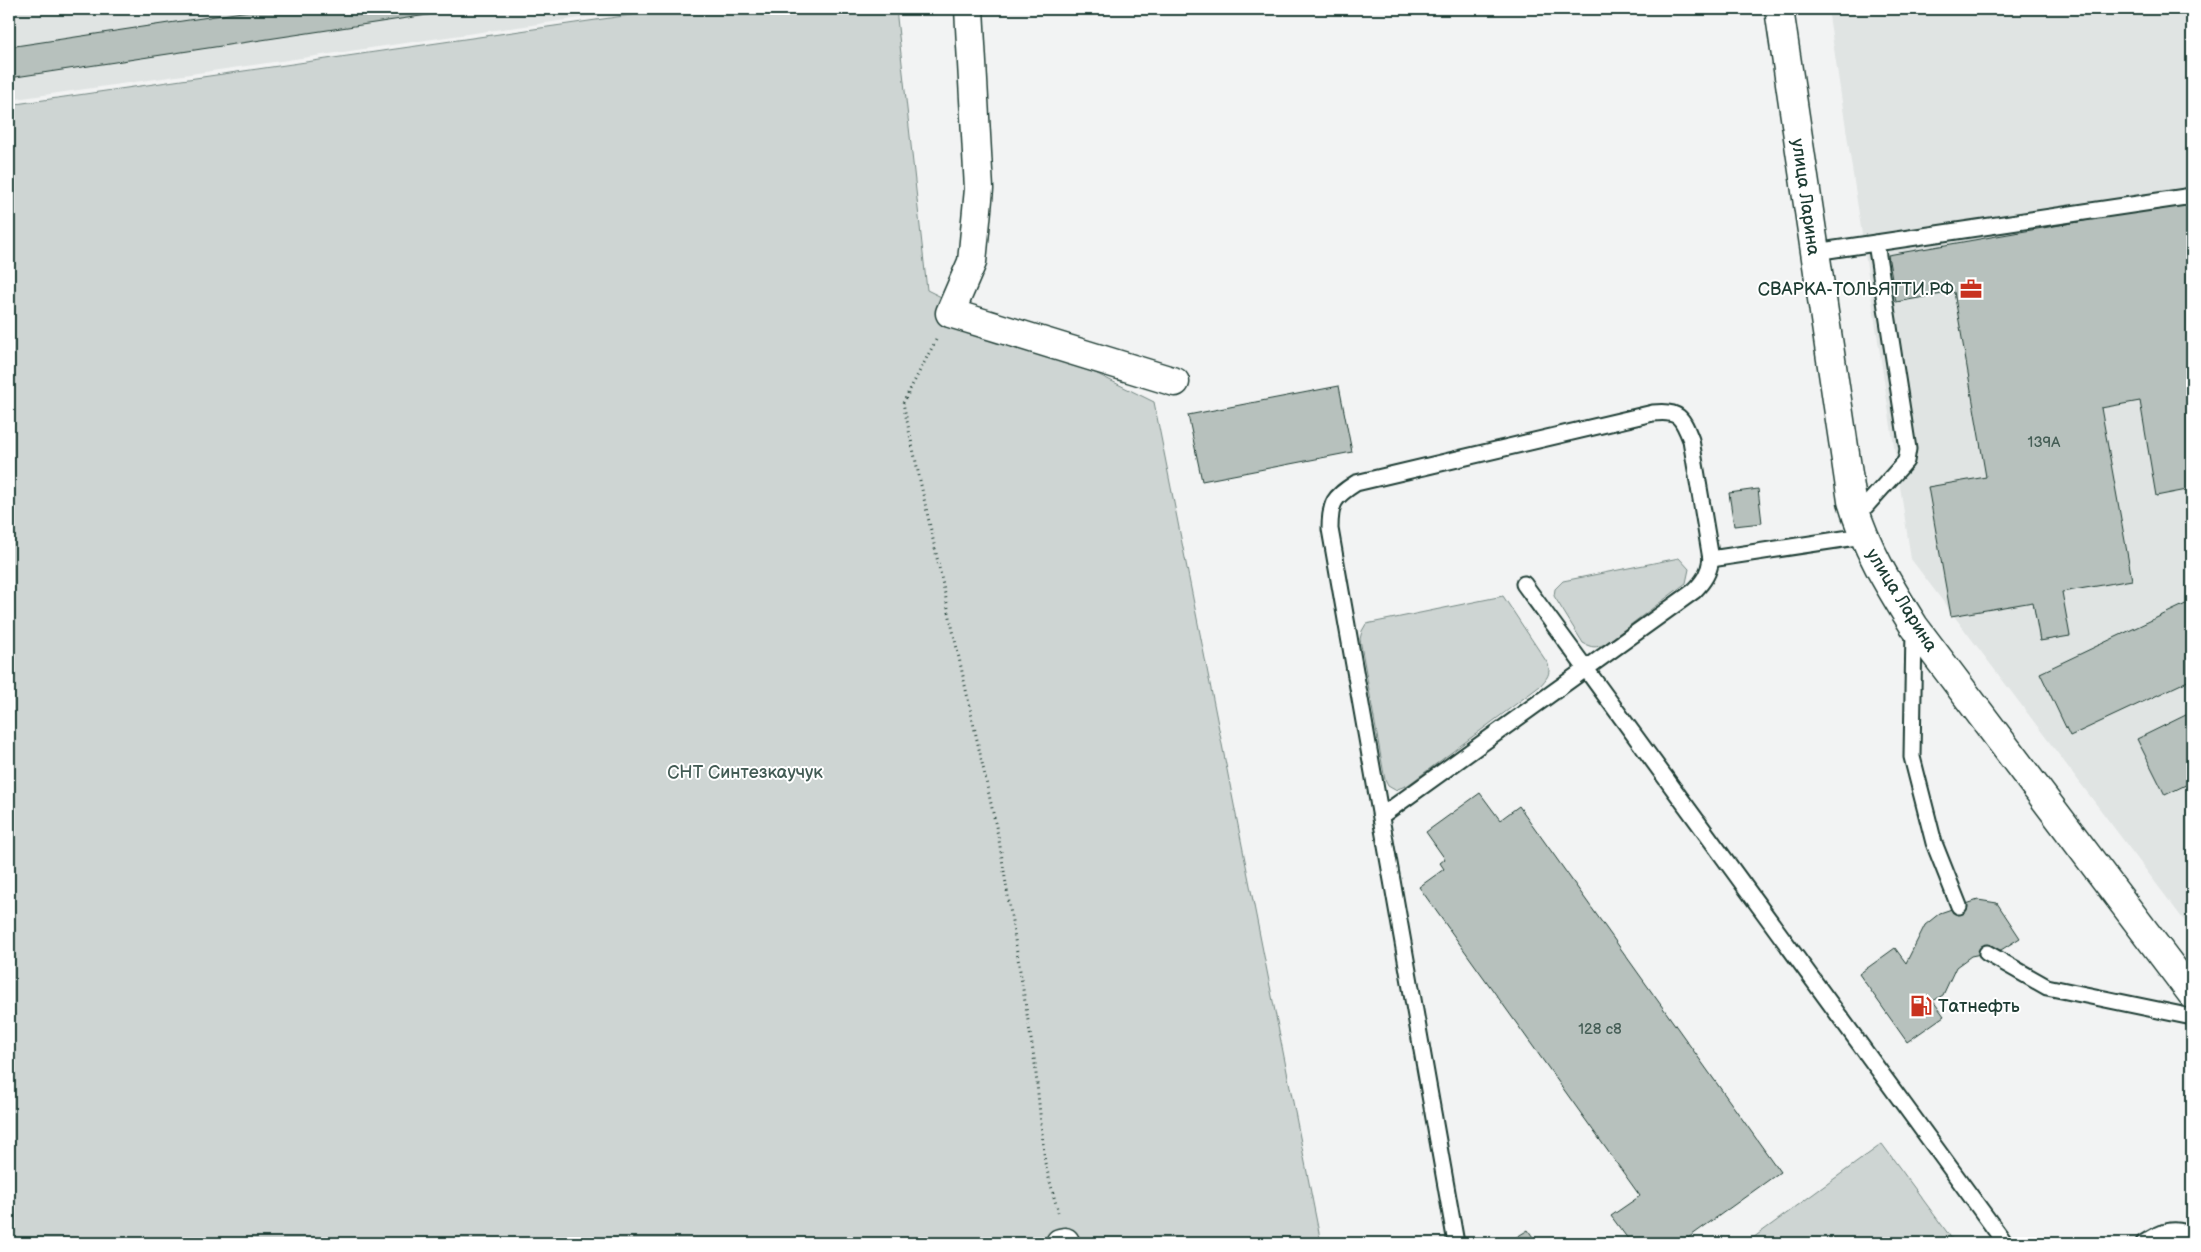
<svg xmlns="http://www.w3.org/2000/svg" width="2201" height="1252" font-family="'Balsamiq Sans',sans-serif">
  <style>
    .built { fill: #e0e4e3 }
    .green { fill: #ced5d3; stroke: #768984 }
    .building { fill: #b7c1bd; stroke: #1f3d34 }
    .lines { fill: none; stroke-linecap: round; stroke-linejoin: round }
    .service-casing { stroke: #1f3d34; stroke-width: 19 }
    .minor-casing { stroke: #1f3d34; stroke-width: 31 }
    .secondary-casing { stroke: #1f3d34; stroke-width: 31 }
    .path { stroke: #1f3d34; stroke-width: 3; stroke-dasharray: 1 4; stroke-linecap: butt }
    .service { stroke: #fff; stroke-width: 15 }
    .minor { stroke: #fff; stroke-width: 28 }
    .secondary { stroke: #fff; stroke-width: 28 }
    .labels { text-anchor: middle; stroke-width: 4; stroke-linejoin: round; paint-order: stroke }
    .number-label { font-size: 15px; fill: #455e56 }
    .street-label { font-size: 18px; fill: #1f3d34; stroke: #fff }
    .poi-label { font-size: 18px; fill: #1f3d34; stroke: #fff; text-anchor: end }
    .park-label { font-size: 18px; fill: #425b54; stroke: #fff }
  </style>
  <rect width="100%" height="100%" fill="#f2f3f3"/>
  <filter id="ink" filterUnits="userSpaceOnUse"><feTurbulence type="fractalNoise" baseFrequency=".02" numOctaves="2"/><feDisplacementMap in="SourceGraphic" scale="10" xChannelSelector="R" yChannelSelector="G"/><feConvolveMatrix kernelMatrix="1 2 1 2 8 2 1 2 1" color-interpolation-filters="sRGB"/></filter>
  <g filter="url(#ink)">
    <g class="built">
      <polygon points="9,9 642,9 9,100"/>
      <polygon points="1828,9 2192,9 2192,931 1911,559"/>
    </g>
    <g class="green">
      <polygon points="672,9 896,9 927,290 1154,402 1321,1243 9,1243 9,105"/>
      <path d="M1679 558 1689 569 1686 583 1605 644C1596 648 1592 648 1583 643L1554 596 1555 589 1563 581Z"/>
      <path d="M1503 596 1548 664C1551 674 1547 678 1540 686L1408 785 1395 790 1388 786 1385 780 1360 639 1362 631 1366 624Z"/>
      <polygon points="1882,1144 1955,1243 1746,1243"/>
    </g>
    <g class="building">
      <polygon points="262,9 467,9 9,78 9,47"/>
      <polygon points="2192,202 2192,489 2156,496 2140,401 2101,408 2132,580 2062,592 2070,636 2040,641 2033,602 1951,616 1928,487 1986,477 1954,292 1896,302 1888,255"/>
      <polygon points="1339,386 1352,452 1202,481 1188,415"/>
      <polygon points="1758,489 1762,523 1734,526 1729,493"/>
      <polygon points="2192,601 2192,679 2070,736 2040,673"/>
      <polygon points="2192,712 2192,782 2165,795 2137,739"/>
      <polygon points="1480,793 1500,820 1519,806 1780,1172 1681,1243 1631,1243 1611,1216 1640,1196 1419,887 1444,869 1440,863 1445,859 1426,832"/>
      <polygon points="1978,900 1997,903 2020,938 2001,950 1971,956 1956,967 1943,995 1933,1001 1944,1016 1907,1042 1859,974 1895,948 1906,963 1925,925 1940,913"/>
      <polygon points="1528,1230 1537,1243 1507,1243"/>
    </g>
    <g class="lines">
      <g class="service-casing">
        <g id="service">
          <polyline points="1815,252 2192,196"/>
          <polyline points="1856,517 1906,461 1908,449 1876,243"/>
          <polyline points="1711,559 1863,536"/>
          <polyline points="1524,584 2005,1243"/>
          <polyline points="1914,628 1912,757 1934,843 1959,906"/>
          <path d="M1381 816 1694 591C1704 581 1709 573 1711 559L1691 440C1682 417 1679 410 1653 413L1356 483C1334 497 1330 502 1330 529L1456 1243"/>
          <polyline points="1987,953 2047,987 2192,1017"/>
          <path d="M2144 1243C2159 1233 2175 1225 2192 1236"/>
        </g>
      </g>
      <g class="minor-casing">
        <g id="minor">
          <polyline points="969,9 979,189 972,262 950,313 1175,382"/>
          <polyline points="1060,1243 1065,1242"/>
        </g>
      </g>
      <g class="secondary-casing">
        <path id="secondary" d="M1779 9 1852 501C1865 547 1889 586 1914 626L2192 994"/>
      </g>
      <polyline class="path" points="936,340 903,403 999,840 1035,1064 1045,1163 1058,1212"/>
      <use href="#service" class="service"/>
      <use href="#minor" class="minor"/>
      <use href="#secondary" class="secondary"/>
    </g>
  </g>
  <defs>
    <g id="office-bare" transform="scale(1.725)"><path d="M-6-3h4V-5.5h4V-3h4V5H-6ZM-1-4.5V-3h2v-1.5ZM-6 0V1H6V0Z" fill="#c8321e" stroke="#fff" stroke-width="2.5" paint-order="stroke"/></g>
    <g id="fuel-bare" transform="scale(1.725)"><path d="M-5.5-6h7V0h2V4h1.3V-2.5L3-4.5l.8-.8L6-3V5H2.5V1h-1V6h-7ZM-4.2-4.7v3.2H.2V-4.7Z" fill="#c8321e" stroke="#fff" stroke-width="2.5" paint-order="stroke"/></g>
  </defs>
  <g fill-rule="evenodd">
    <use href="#office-bare" x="1971" y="289"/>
    <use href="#fuel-bare" x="1921" y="1006"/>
  </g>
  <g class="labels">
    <g class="number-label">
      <text x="2044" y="447">139А</text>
      <text x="1600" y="1034">128 с8</text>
    </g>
    <g class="street-label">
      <text transform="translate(1806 197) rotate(82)" y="6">улица Ларина</text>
      <text transform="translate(1902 600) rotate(58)" y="6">улица Ларина</text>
    </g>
    <g class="poi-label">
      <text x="1954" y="295">СВАРКА-ТОЛЬЯТТИ.РФ</text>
      <text x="1938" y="1012" text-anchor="start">Татнефть</text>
    </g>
    <g class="park-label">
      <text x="745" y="778">СНТ Синтезкаучук</text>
    </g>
  </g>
  <rect width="2201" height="1252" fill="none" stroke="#fff" stroke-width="30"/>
  <rect x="15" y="15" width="2171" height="1222" fill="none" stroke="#1f3d34" stroke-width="2" filter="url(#ink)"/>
</svg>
